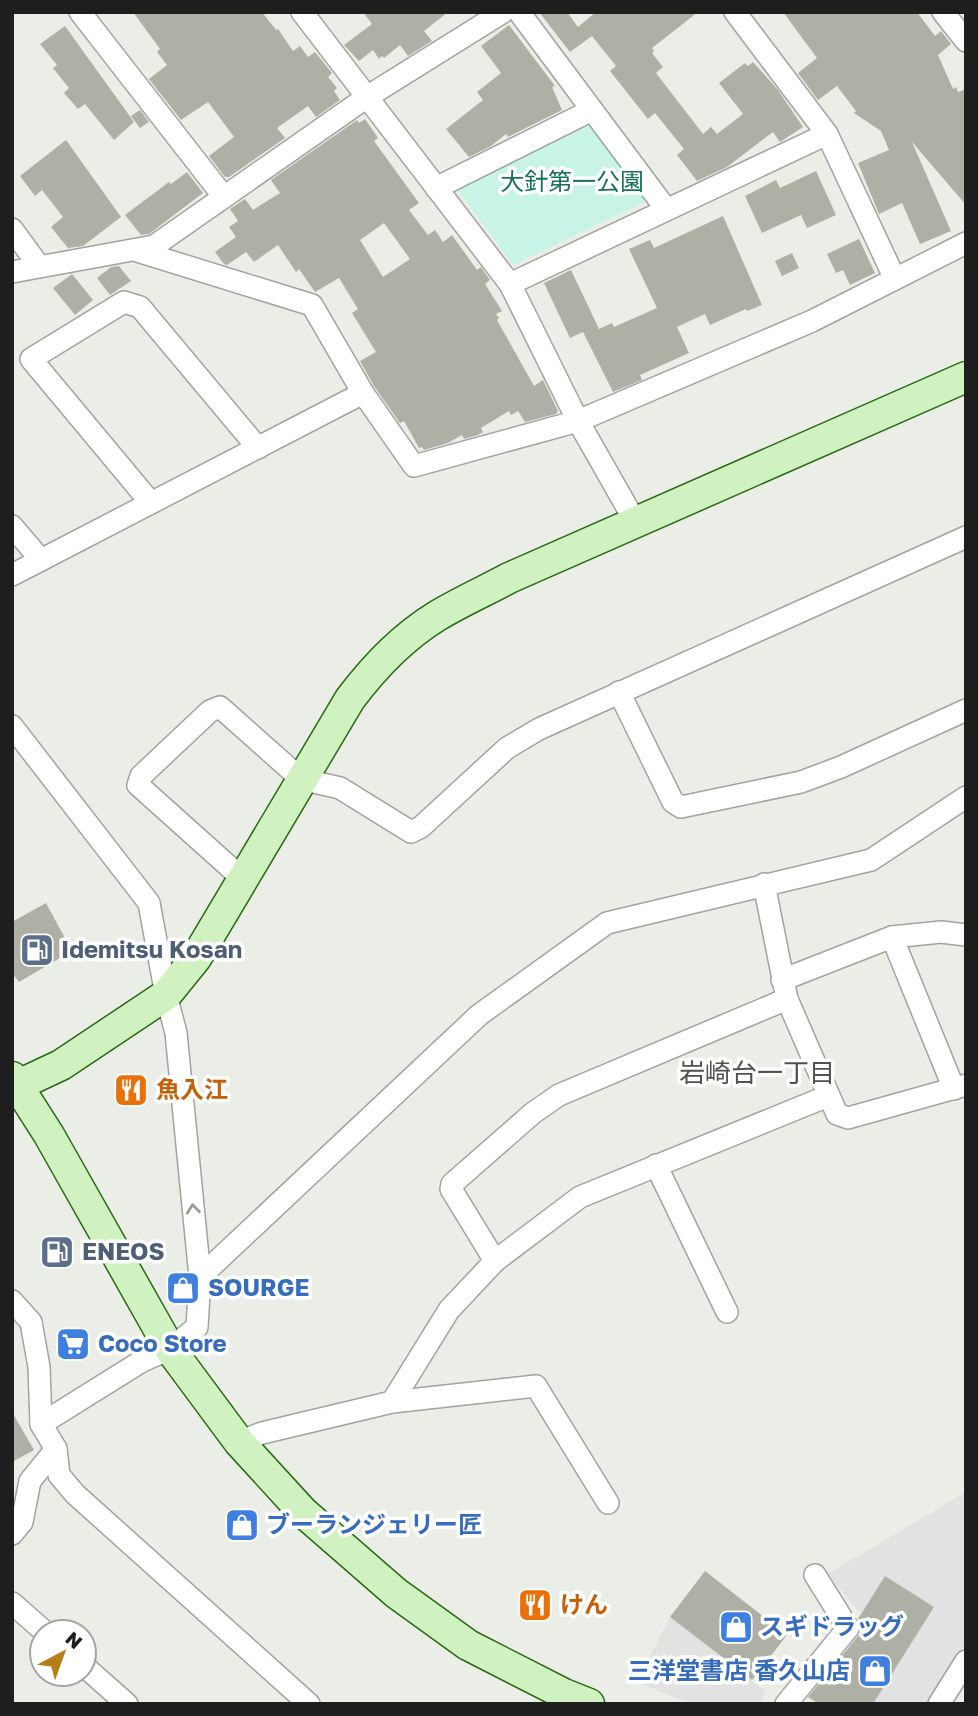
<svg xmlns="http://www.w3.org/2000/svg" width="978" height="1716" font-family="'Golos Text','Noto Sans JP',sans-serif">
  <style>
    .park { fill: #c8f3e7 }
    .parking { fill: #e2e2e2 }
    .building { fill: #afb0a5; fill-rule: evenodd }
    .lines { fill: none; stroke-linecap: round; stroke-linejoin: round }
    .street-casing { stroke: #a2a2a2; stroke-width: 24 }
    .secondary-casing { stroke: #276912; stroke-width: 33 }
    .street { stroke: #fff; stroke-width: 21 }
    .secondary { stroke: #cff2c0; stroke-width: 30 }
    .oneway { stroke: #9a9a9a }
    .labels { text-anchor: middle; stroke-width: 7; stroke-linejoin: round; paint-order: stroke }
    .park-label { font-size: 24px; fill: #187059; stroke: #fff }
    .service-label { font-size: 24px; font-weight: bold; fill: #4e5e75; stroke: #fff; text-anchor: start }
    .food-label { font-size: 24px; font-weight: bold; fill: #c56008; stroke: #fff; text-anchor: start }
    .shop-label { font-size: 24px; font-weight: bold; fill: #366cbe; stroke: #fff; text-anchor: start }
    .neighbourhood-label { font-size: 26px; fill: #515151; stroke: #fff }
  </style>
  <rect width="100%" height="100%" fill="#ebeee6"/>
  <polygon class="park" points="591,117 653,198 513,265 455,186"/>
  <g class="parking">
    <polygon points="966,1492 966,1642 926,1704 873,1704 934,1607 885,1576 861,1614 828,1574"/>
    <polygon points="670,1617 765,1691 760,1704 691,1704 637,1682"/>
  </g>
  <g class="building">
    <polygon points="133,12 262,12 276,30 278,29 293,51 300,46 308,57 315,52 332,73 328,77 337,88 334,91 340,100 316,117 308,106 277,128 285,138 229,177 225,177 209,156 234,137 208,102 181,120 149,79 167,65 157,52 160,49"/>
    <polygon points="363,12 448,12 424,31 432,41 408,56 400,45 384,58 382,56 379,59 373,50 359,61 344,45 372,24"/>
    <polygon points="539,12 567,12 578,27 596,12 698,12 652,48 654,51 652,53 663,67 656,73 703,134 711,127 717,134 743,114 719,83 745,63 748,66 753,62 778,90 803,127 780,142 773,132 727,167 697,181 677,155 684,149 655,113 648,119 610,71 616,66 592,36 570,52"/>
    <polygon points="783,12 917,12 935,36 941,31 951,44 938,55 953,89 956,87 958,92 966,89 966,205 912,142 951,231 920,244 902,203 879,214 858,163 889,150 881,131 854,113 856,111 837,86 818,100 798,73 817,58"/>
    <polygon points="509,25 555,86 552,87 562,110 508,137 506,134 491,146 469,157 446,129 483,100 477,92 501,73 481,46"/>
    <polygon points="65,26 134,122 114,140 85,104 78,109 64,93 69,88 53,68 57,65 40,44"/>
    <polygon points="140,110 149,122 140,128 131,116"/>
    <path d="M365 119 378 138 374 141 419 203 409 210 428 235 435 230 443 242 452 235 477 270 481 267 490 280 485 284 502 311 496 314 499 318 497 320 534 386 543 380 558 411 556 414 525 422 518 411 511 415 509 411 481 428 483 432 478 435 464 439 462 435 448 443 424 450 422 447 419 448 404 421 400 423 374 386 360 361 376 352 352 313 358 309 339 278 315 292 299 269 296 272 278 245 254 262 246 252 227 265 224 264 215 252 236 237 229 227 238 221 230 209 245 199 253 210 280 193 271 180 357 120 359 123ZM384 223 410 259 383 277 360 240Z"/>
    <polygon points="66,140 121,217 83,246 68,248 51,227 63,217 42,190 35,196 20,176"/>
    <polygon points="816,171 836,215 807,228 801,215 762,233 745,196 776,180 780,188"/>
    <polygon points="187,172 203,193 149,234 141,235 125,215 169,182 171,184"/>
    <polygon points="723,216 762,305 747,311 746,309 739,312 710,325 705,314 677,327 689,353 640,375 642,380 613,392 583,332 570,338 544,283 571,270 599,329 612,323 614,327 657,308 629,249 650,240 654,248"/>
    <polygon points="859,239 875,273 850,285 843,270 836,273 827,254"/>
    <polygon points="792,253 799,268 782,276 775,261"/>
    <polygon points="119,266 131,281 110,295 97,278 111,267"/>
    <polygon points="72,274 93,300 75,315 53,288"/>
    <polygon points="46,903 72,951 19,982 12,973 12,922"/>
    <polygon points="12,1412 34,1450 12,1462"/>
    <polygon points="705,1571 787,1635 752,1680 670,1617"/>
    <polygon points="885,1576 934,1607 873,1704 819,1704 808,1697 858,1636 861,1628 858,1619"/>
  </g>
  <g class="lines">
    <g class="street-casing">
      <g id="street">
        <polyline points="80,12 224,197"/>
        <polyline points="302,12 510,284 578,421 636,523"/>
        <polyline points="519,12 666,209"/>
        <polyline points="735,12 827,134 895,279"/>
        <polyline points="943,12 966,41"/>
        <polyline points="436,188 592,110"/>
        <polyline points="12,229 39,266"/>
        <polyline points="134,250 312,305 363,393 414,466 578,421 812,321 966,243"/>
        <polyline points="12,272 154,246 367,97 503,12"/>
        <polyline points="510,284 827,134"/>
        <polyline points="151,503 31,359 124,302 140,307 258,448"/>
        <polyline points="12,526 41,560"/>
        <polyline points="12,575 363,393"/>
        <polyline points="619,692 673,802 681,807 801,782 841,767 966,710"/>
        <polyline points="12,726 149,903 166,995 176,1033 200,1277"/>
        <polyline points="244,880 138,785 141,776 210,711 220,707 301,779 340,788 411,832 421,827 507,748 539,729 966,537"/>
        <polyline points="764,884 787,999 837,1114 848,1118 966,1085"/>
        <polyline points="892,937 954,1089"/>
        <polyline points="782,980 892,937 941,932 966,935"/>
        <polyline points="656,1165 727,1312"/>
        <polyline points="495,1261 451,1189 452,1184 533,1113 559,1095 787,999"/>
        <polyline points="12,1301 31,1322 39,1367 41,1424 56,1449 59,1475 75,1494 309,1704"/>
        <polyline points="392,1402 449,1310 495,1261 580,1197 828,1096"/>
        <polyline points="41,1424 142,1361 170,1349 197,1327 200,1277 479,1015 607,923 871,860 966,797"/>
        <polyline points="239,1442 262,1433 392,1402 536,1386 608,1503"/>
        <polyline points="12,1534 22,1522 30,1481 56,1449"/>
        <polyline points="12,1603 45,1632"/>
        <polyline points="84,1666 127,1704"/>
        <polyline points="786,1704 848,1628 815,1575"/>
        <polyline points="939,1704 966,1661"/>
      </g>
    </g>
    <g class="secondary-casing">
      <g id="secondary">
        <polyline points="12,1077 49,1135 170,1349 239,1442 303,1512 396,1593 468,1645 564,1694 589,1704"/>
        <path d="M12 1088 61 1065 166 995 196 958 350 699C374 667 403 637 437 616 460 602 485 591 509 578L966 377"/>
      </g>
    </g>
    <use href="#street" class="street"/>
    <use href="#secondary" class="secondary"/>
  </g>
  <defs><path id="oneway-chevron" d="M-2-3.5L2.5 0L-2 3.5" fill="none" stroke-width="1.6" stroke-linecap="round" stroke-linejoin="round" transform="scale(1.75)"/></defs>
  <use class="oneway" href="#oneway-chevron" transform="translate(193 1209) rotate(-96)"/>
  <defs>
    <g id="fuel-square" transform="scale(1.75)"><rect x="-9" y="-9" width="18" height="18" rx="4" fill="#5c6f8a" stroke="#fff"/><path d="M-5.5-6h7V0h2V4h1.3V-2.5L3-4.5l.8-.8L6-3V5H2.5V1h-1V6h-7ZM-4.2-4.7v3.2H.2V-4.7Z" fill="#fff"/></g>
    <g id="restaurant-square" transform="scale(1.75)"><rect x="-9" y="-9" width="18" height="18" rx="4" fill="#e8710a" stroke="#fff"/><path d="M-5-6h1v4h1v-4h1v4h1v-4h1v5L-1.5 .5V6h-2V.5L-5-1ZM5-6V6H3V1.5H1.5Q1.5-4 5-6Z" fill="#fff"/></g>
    <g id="shop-square" transform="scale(1.75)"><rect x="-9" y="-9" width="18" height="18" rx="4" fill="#3f7fe0" stroke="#fff"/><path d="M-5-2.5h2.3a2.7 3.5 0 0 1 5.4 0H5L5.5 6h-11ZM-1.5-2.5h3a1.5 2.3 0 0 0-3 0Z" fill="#fff"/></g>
    <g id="supermarket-square" transform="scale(1.75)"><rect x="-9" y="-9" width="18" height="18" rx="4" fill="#3f7fe0" stroke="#fff"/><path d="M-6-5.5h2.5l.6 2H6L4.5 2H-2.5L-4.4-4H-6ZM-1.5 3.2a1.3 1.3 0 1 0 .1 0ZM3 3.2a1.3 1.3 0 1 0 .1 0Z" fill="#fff"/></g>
  </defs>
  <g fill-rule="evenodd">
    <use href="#fuel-square" x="37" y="950"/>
    <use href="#restaurant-square" x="131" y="1090"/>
    <use href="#fuel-square" x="57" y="1252"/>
    <use href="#shop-square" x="183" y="1288"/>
    <use href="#supermarket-square" x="73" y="1344"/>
    <use href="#shop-square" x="242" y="1525"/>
    <use href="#restaurant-square" x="535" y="1605"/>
    <use href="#shop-square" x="736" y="1627"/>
    <use href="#shop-square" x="875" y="1671"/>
  </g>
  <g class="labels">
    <g class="park-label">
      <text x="572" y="190">大針第一公園</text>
    </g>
    <g class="service-label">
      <text x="61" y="958">Idemitsu Kosan</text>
      <text x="82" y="1260">ENEOS</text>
    </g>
    <g class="food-label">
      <text x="156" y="1098">魚入江</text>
      <text x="560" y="1613">けん</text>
    </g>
    <g class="shop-label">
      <text x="208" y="1296">SOURGE</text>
      <text x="98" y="1352">Coco Store</text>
      <text x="266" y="1533">ブーランジェリー匠</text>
      <text x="760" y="1635">スギドラッグ</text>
      <text x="850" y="1679" text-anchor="end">三洋堂書店 香久山店</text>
    </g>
    <g class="neighbourhood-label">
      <text x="757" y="1082">岩崎台一丁目</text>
    </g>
  </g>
  <rect width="978" height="1716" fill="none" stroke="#1e1e1e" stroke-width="28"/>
  <g transform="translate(63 1653) rotate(41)"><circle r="33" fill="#ffffff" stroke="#a5a5a5" stroke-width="2"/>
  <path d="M0-5L12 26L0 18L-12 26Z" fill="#b57e17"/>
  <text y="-10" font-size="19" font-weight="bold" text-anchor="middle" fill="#1e1e1e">N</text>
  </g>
</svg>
